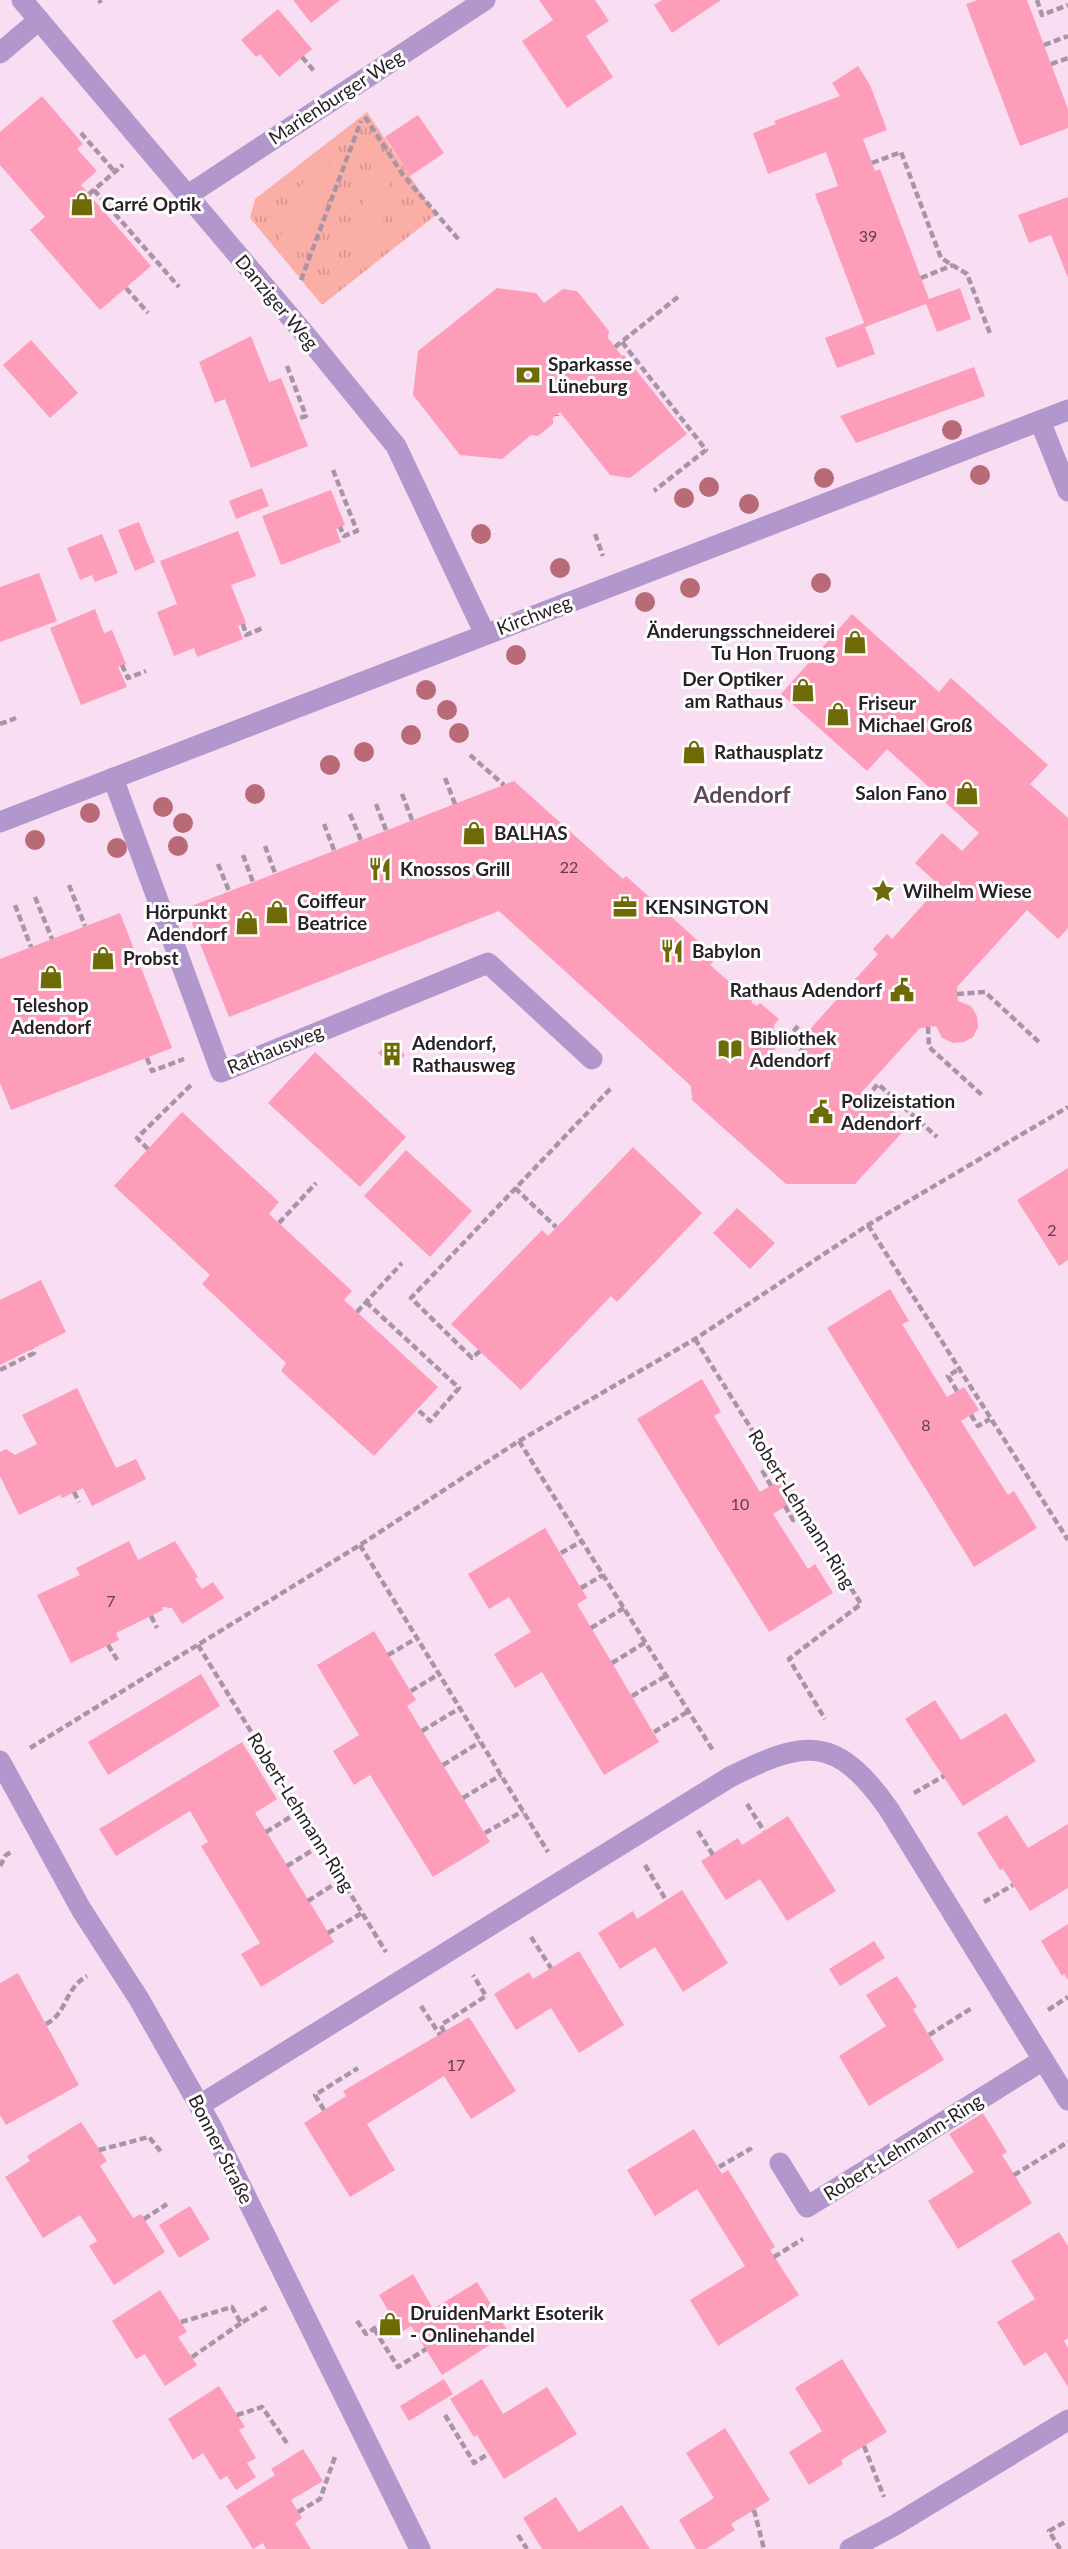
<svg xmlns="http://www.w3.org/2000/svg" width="1068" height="2549" font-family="Lato,sans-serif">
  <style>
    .park { fill: url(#park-tufts) }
    .pitch { fill: #faaea5 }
    .building { fill: #fd9dba }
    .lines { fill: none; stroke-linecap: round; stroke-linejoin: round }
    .path { stroke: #a894a4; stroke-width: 4.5; stroke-dasharray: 7 3.5; stroke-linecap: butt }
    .minor { stroke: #b297cc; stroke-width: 21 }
    .tree { fill: #b86a76 }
    .labels { text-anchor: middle; stroke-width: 6; stroke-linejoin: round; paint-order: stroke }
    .number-label { font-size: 16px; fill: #5f3f4c }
    .street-label { font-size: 19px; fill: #2a2028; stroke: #fff }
    .poi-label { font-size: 19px; font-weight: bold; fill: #2a2028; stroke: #fff; text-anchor: start }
    .quarter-label { font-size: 23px; font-weight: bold; fill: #5d4758; stroke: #fff }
  </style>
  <defs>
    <pattern id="park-tufts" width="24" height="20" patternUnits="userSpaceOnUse" patternTransform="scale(1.75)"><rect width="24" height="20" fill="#faaea5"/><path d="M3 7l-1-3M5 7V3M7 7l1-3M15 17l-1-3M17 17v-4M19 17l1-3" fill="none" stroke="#d6958e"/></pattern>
  </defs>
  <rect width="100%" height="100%" fill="#f9def3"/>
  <polygon class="park" points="367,112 436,215 322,305 250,218 255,199"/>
  <g class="pitch">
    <polygon points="313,159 338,169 304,253 278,243"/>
    <polygon points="371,165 393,170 375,263 352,258"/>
  </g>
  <g class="building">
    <polygon points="293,0 340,0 311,23"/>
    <polygon points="539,0 595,0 609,21 586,36 613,77 567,108 522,41 553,20"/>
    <polygon points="662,0 721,0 672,33 654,5"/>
    <polygon points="978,0 1027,0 1068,109 1068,128 1020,146 966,4"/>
    <polygon points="278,9 312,49 279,77 260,54 256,57 241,40"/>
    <polygon points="858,66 870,85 887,130 863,139 875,171 880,169 929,299 960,288 971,319 937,332 926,304 865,327 875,354 837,368 825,338 864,323 815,194 838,186 826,152 768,174 753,133 776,124 774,121 840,96 832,83"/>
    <polygon points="42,96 83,144 77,149 97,171 81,185 151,266 100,310 30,230 45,217 0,165 0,132"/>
    <polygon points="418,115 444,153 410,176 385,137"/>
    <polygon points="1068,197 1068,278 1051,235 1029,243 1018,215"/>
    <polygon points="497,288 536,293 544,303 563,289 577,291 609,331 608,338 622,356 624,355 687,434 630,478 610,475 560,412 553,418 553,424 538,436 531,435 502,459 460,455 413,395 418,351"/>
    <polygon points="251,336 269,382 281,378 308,446 251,468 225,399 215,403 199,362"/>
    <polygon points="31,340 78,393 50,418 3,365"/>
    <polygon points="974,367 985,396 856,443 840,416"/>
    <polygon points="262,488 269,506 236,519 229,501"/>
    <polygon points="331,490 345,525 336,529 341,542 281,565 262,516"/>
    <polygon points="139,522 155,562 135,571 118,530"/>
    <polygon points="238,531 256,576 231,585 246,623 238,626 243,639 197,657 194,648 174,656 157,612 177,604 160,561"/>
    <polygon points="102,534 118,573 95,582 92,575 80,580 67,548"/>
    <polygon points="39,573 57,621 0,642 0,587"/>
    <polygon points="95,609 104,633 112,630 126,664 118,667 127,687 81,705 50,628"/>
    <polygon points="852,614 939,692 951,678 1048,765 1030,784 1068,818 1068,928 1058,939 1027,910 957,987 958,1001 971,1006 977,1016 978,1027 973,1037 964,1042 953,1043 942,1038 936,1026 920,1028 861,1093 871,1102 885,1103 909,1125 855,1184 786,1184 692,1100 691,1086 499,911 229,1017 186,908 514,781 623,879 626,876 717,958 710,965 733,985 736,981 754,998 751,1002 757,1006 760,1003 779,1019 774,1025 776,1064 790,1065 807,1045 801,1039 878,954 873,949 887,934 892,939 940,886 915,863 942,833 962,851 979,833 887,749 867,771 781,694"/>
    <polygon points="120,913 172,1048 11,1110 0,1083 0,959"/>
    <polygon points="390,1041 405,1055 394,1067 378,1053"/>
    <polygon points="315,1052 406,1137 360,1187 268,1103"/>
    <polygon points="182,1112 279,1202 269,1214 352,1291 344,1300 438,1387 374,1456 281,1371 286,1363 202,1284 210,1275 114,1186"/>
    <polygon points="633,1147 702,1213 617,1302 611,1296 521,1390 451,1324 542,1230 548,1236"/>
    <polygon points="406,1150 472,1211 430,1257 364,1196"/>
    <polygon points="1068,1168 1068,1260 1059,1266 1017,1200"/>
    <polygon points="737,1208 775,1243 750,1269 713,1233"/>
    <polygon points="41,1280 66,1332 0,1365 0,1300"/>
    <polygon points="890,1289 909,1321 902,1324 947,1397 964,1387 979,1410 961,1421 1008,1495 1014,1491 1037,1528 974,1567 827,1328"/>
    <polygon points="702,1379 721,1412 714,1416 760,1492 781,1480 794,1501 773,1514 808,1569 815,1564 833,1593 769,1632 637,1419"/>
    <polygon points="77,1388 116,1468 136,1459 146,1479 92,1506 83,1488 62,1498 60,1495 19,1515 0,1476 0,1452 6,1449 15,1455 37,1444 22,1415"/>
    <polygon points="545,1528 587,1598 577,1604 659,1742 604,1775 542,1672 515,1688 494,1654 531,1632 509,1597 489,1609 468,1574"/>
    <polygon points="129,1541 138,1560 175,1541 198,1577 195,1579 202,1589 213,1582 224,1598 182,1624 172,1608 162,1607 163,1610 116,1633 119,1640 71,1663 37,1595 80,1575 76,1568"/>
    <polygon points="374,1631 416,1700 407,1706 490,1842 433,1877 370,1775 354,1785 333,1751 359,1735 317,1665"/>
    <polygon points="201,1674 220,1706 108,1775 88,1742"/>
    <polygon points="935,1700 961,1740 1006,1713 1036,1761 963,1806 905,1719"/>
    <polygon points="242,1742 277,1799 255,1813 334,1942 261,1987 241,1954 260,1943 201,1846 208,1842 190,1811 116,1856 99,1829"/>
    <polygon points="1007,1815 1028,1848 1068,1824 1068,1888 1030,1911 1003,1869 1000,1870 977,1833"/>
    <polygon points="788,1816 836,1891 787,1921 760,1879 726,1900 701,1861 738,1838 742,1845"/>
    <polygon points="682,1890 728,1963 683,1992 655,1947 620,1969 598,1933 633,1911 637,1919"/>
    <polygon points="1068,1924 1068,1980 1064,1974 1062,1976 1041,1941"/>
    <polygon points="874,1941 885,1958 840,1986 829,1969"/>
    <polygon points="579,1951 624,2025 579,2053 551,2008 516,2030 494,1994 529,1972 533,1979"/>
    <polygon points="18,1973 79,2085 6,2125 0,2115 0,1983"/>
    <polygon points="897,1976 917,2007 913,2009 944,2060 869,2106 839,2056 886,2026 866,1995"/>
    <polygon points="469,2017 516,2091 471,2119 444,2076 367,2124 395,2170 350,2197 304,2123 346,2096 343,2091"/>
    <polygon points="983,2113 1007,2152 1002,2155 1032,2203 958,2249 928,2201 974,2172 949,2134"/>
    <polygon points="81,2122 107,2161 100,2166 133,2218 141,2214 165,2252 114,2285 89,2246 97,2241 80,2215 43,2238 5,2177 30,2161 27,2156"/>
    <polygon points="694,2129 722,2174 728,2170 740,2189 775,2247 770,2250 799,2295 718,2346 690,2300 745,2266 697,2189 655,2216 627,2170"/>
    <polygon points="190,2206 210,2239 179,2258 159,2225"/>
    <polygon points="1059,2232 1068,2246 1068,2338 1064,2341 1068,2348 1068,2387 1046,2352 1024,2366 997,2322 1035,2299 1011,2261"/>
    <polygon points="413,2274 433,2309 477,2282 509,2333 442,2375 411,2326 390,2339 378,2319 389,2312 379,2295"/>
    <polygon points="160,2290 187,2332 178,2337 197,2365 165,2386 145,2354 136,2359 112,2321"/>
    <polygon points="842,2359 887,2432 841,2460 843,2464 809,2485 789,2452 822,2431 795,2388"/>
    <polygon points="444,2379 453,2394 409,2421 400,2406"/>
    <polygon points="482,2379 503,2414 547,2387 577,2434 504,2479 477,2435 474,2437 450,2399"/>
    <polygon points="219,2386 245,2427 239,2430 256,2458 247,2463 256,2477 236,2490 227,2476 220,2480 203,2453 193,2460 168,2419"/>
    <polygon points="725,2428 770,2500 731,2524 735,2530 706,2549 696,2549 679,2520 714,2498 686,2453"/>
    <polygon points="303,2449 323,2481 291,2500 302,2518 295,2523 311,2549 266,2549 263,2543 253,2549 226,2506 275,2475 271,2469"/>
    <polygon points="556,2497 579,2532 622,2505 650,2549 542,2549 523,2518"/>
  </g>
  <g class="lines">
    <g class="path">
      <polyline points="99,0 101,3"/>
      <polyline points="1037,0 1042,15 1068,5"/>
      <polyline points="1044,45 1068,36"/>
      <polyline points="302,57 315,72"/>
      <polyline points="1051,64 1068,58"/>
      <polyline points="365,117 403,175 459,240"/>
      <polyline points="81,133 115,172"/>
      <polyline points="872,163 901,152 941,258 967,274 991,336"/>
      <polyline points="94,190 179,287"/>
      <polyline points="89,194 123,165"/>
      <polyline points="921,278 953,265"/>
      <polyline points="301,280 361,121"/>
      <polyline points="126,288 148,313"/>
      <polyline points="622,342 706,450 654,491"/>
      <polyline points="615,347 678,297"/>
      <polyline points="287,366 306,416 297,419"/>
      <polyline points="557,415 557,416"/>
      <polyline points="333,470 357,531 344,536 340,527"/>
      <polyline points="595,534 603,556"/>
      <polyline points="243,624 246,635 263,628"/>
      <polyline points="122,665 128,678 146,671"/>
      <polyline points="0,724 16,718"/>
      <polyline points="470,755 504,785"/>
      <polyline points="445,778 455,804"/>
      <polyline points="402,794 412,820"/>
      <polyline points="376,804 386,830"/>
      <polyline points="350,814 361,840"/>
      <polyline points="324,824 334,850"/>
      <polyline points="265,846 275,873"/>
      <polyline points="243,855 253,882"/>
      <polyline points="218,864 229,891"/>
      <polyline points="69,885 85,926"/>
      <polyline points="35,897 52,939"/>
      <polyline points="15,905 31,947"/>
      <polyline points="957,994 985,992 1041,1044"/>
      <polyline points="798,1026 788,1038 802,1051"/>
      <polyline points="928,1027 929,1047 983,1096"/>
      <polyline points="147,1058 152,1071 184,1059"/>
      <polyline points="866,1098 878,1084 937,1137"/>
      <polyline points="148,1149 137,1138 192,1084"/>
      <polyline points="515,1188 556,1227"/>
      <polyline points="279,1223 316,1183"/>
      <polyline points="868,1225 1068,1540"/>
      <polyline points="366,1302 459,1388 430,1421 417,1409"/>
      <polyline points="357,1312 402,1263"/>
      <polyline points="695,1339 861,1604 789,1659 825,1719"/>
      <polyline points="480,1351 472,1358 411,1298 612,1087"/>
      <polyline points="0,1370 34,1353 32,1349"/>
      <polyline points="957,1391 948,1376 959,1369"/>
      <polyline points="971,1415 978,1426 990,1419"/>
      <polyline points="519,1441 714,1752"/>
      <polyline points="771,1486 763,1472 775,1465"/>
      <polyline points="74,1492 79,1502"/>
      <polyline points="785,1506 793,1520 805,1512"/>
      <polyline points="360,1545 548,1852"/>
      <polyline points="561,1553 582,1541"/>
      <polyline points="581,1588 603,1575"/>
      <polyline points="151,1616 157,1628"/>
      <polyline points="591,1628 624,1608"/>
      <polyline points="108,1645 118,1661"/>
      <polyline points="198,1645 386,1952"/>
      <polyline points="388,1655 417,1638"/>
      <polyline points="612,1663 646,1642"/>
      <polyline points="411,1691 439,1674"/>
      <polyline points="632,1696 666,1676"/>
      <polyline points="422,1731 460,1708"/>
      <polyline points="654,1732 689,1711"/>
      <polyline points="30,1748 360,1545 519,1441 695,1339 868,1225 1068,1107"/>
      <polyline points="443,1765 480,1742"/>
      <polyline points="914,1793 944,1776"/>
      <polyline points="463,1798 501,1775"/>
      <polyline points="747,1804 764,1831"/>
      <polyline points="698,1831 713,1855"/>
      <polyline points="266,1832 300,1811"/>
      <polyline points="485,1833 523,1811"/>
      <polyline points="645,1865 666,1900"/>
      <polyline points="0,1866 6,1855 13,1851"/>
      <polyline points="287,1866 321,1845"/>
      <polyline points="308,1901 342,1879"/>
      <polyline points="984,1902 1013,1885"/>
      <polyline points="328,1933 362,1913"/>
      <polyline points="531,1937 551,1968"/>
      <polyline points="421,2006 440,2035"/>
      <polyline points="1048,2010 1068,1997"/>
      <path d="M46 2024C67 2014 64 1989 87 1976"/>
      <polyline points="444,2032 441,2025 486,1996 473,1975"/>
      <polyline points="929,2035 972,2008"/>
      <polyline points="324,2110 315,2095 358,2068"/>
      <polyline points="99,2150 149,2137 162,2153"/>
      <polyline points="719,2167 750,2149 751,2151"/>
      <polyline points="1014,2175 1068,2142"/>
      <polyline points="144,2219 167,2204"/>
      <polyline points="774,2257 803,2239"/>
      <polyline points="357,2321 366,2334 381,2324"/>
      <polyline points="181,2322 232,2307 241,2323 267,2307"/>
      <polyline points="374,2329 398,2367 426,2349"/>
      <polyline points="192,2357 241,2323"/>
      <polyline points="237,2415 262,2407 289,2446"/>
      <polyline points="445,2415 474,2463 488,2454"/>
      <polyline points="864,2446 884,2497"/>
      <polyline points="754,2510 764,2549"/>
      <polyline points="298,2512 320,2499 336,2454"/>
      <polyline points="518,2535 527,2549"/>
      <polyline points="1060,2549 1049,2531 1065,2522"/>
    </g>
    <g class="minor">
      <polyline points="22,0 309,339 396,446 485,634"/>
      <polyline points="0,53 39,20"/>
      <polyline points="188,195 485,0"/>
      <polyline points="1040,421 1068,491"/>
      <polyline points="113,778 221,1072 488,963 592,1059"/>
      <polyline points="0,822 1068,410"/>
      <polyline points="0,1761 81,1909 139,1999 211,2126 420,2549"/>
      <path d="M200 2105 730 1777C806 1739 836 1735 888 1808L1068 2100"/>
      <polyline points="780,2163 807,2207 1043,2060"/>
      <polyline points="850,2549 895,2525 1068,2420"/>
    </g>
  </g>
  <g class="tree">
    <circle cx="952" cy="430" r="10"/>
    <circle cx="980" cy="475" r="10"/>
    <circle cx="824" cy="478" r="10"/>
    <circle cx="709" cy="487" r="10"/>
    <circle cx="684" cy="498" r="10"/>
    <circle cx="749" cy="504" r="10"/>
    <circle cx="481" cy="534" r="10"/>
    <circle cx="560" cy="568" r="10"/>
    <circle cx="821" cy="583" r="10"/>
    <circle cx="690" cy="588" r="10"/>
    <circle cx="645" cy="602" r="10"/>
    <circle cx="516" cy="655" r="10"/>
    <circle cx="426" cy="690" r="10"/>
    <circle cx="447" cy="710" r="10"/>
    <circle cx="459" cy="733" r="10"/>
    <circle cx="411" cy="735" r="10"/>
    <circle cx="364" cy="752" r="10"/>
    <circle cx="330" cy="765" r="10"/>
    <circle cx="255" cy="794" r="10"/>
    <circle cx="163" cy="807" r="10"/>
    <circle cx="90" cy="813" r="10"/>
    <circle cx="183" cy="823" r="10"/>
    <circle cx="35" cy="840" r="10"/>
    <circle cx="178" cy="846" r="10"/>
    <circle cx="117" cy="848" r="10"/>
  </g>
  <defs>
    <g id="shop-bare" transform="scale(1.89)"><path d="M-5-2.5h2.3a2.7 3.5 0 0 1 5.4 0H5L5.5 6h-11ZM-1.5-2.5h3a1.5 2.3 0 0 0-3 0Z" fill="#6e6a05" stroke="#fff" stroke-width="2.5" paint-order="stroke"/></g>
    <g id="bank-bare" transform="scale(1.89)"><path d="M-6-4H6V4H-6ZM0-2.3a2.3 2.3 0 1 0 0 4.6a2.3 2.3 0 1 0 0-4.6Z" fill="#6e6a05" stroke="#fff" stroke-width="2.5" paint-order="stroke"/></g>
    <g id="restaurant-bare" transform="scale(1.89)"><path d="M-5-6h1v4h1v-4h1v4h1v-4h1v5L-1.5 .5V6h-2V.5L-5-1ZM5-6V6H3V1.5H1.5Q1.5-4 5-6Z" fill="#6e6a05" stroke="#fff" stroke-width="2.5" paint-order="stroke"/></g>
    <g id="sight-bare" transform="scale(1.89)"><path d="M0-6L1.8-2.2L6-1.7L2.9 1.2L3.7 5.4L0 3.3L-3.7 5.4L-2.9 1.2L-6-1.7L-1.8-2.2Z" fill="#6e6a05" stroke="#fff" stroke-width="2.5" paint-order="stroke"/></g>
    <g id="office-bare" transform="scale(1.89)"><path d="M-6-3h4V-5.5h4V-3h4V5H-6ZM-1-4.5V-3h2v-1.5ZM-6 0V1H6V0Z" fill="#6e6a05" stroke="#fff" stroke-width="2.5" paint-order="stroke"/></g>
    <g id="civic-bare" transform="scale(1.89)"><path d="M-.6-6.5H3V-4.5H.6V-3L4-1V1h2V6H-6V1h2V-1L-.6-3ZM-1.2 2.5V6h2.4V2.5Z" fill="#6e6a05" stroke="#fff" stroke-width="2.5" paint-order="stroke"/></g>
    <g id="library-bare" transform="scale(1.89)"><path d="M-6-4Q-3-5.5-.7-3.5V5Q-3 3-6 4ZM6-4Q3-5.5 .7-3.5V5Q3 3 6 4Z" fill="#6e6a05" stroke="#fff" stroke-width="2.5" paint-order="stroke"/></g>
    <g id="building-bare" transform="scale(1.89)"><path d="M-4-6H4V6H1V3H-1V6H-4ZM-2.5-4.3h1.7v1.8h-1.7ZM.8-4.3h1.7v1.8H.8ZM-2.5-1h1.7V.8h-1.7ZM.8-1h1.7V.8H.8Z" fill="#6e6a05" stroke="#fff" stroke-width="2.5" paint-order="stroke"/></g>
  </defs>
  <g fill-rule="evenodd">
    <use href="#shop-bare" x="82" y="204"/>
    <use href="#bank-bare" x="528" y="375"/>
    <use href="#shop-bare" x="855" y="642"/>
    <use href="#shop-bare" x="803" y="690"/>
    <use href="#shop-bare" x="838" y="714"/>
    <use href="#shop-bare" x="694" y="752"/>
    <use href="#shop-bare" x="967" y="793"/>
    <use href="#shop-bare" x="474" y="833"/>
    <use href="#restaurant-bare" x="380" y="869"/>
    <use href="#sight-bare" x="883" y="891"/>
    <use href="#office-bare" x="625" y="907"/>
    <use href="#shop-bare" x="277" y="912"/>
    <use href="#shop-bare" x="247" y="923"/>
    <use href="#restaurant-bare" x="672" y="951"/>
    <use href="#shop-bare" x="103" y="958"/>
    <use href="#shop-bare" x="51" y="977"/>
    <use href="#civic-bare" x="902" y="990"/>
    <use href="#library-bare" x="730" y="1049"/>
    <use href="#building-bare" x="392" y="1054"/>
    <use href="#civic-bare" x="821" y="1112"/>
    <use href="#shop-bare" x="390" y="2324"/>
  </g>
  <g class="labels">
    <g class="number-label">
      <text x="868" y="242">39</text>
      <text x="569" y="873">22</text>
      <text x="1052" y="1236">2</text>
      <text x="926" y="1431">8</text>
      <text x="740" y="1510">10</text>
      <text x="111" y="1607">7</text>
      <text x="456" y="2071">17</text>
    </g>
    <g class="street-label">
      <text transform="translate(336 97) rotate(-33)" y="7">Marienburger Weg</text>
      <text transform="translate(277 302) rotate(50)" y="7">Danziger Weg</text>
      <text transform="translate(534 615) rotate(-21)" y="7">Kirchweg</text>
      <text transform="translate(275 1049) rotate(-22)" y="7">Rathausweg</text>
      <text transform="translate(802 1509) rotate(58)" y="7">Robert-Lehmann-Ring</text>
      <text transform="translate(301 1812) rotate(58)" y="7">Robert-Lehmann-Ring</text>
      <text transform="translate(903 2147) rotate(-32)" y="7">Robert-Lehmann-Ring</text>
      <text transform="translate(221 2149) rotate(63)" y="7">Bonner Straße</text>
    </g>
    <g class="poi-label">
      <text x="102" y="211">Carré Optik</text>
      <text x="548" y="371">Sparkasse<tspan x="548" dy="22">Lüneburg</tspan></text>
      <text x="835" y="638" text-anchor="end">Änderungsschneiderei<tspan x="835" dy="22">Tu Hon Truong</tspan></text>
      <text x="783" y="686" text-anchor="end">Der Optiker<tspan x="783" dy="22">am Rathaus</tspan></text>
      <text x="858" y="710">Friseur<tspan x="858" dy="22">Michael Groß</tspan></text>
      <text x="714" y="759">Rathausplatz</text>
      <text x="947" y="800" text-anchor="end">Salon Fano</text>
      <text x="494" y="840">BALHAS</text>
      <text x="400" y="876">Knossos Grill</text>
      <text x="903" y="898">Wilhelm Wiese</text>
      <text x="297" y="908">Coiffeur<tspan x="297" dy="22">Beatrice</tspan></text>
      <text x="645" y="914">KENSINGTON</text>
      <text x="227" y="919" text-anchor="end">Hörpunkt<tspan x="227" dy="22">Adendorf</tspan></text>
      <text x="692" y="958">Babylon</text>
      <text x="123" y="965">Probst</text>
      <text x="882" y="997" text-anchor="end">Rathaus Adendorf</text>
      <text x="51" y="1012" text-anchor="middle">Teleshop<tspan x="51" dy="22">Adendorf</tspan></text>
      <text x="750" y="1045">Bibliothek<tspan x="750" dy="22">Adendorf</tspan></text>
      <text x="412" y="1050">Adendorf,<tspan x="412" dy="22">Rathausweg</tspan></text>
      <text x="841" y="1108">Polizeistation<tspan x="841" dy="22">Adendorf</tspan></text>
      <text x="410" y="2320">DruidenMarkt Esoterik<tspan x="410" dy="22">- Onlinehandel</tspan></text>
    </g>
    <g class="quarter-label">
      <text x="742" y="803">Adendorf</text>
    </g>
  </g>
</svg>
